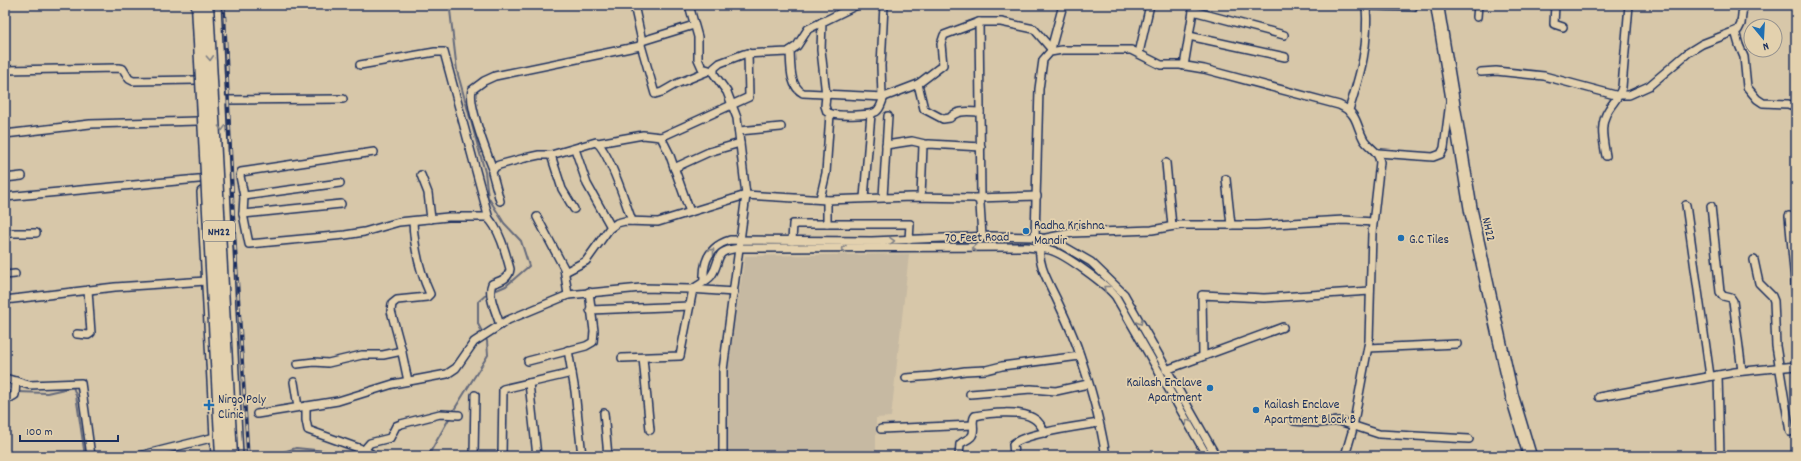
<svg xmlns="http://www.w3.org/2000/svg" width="1801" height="461" font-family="Dekko,sans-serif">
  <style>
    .built { fill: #c6b9a2 }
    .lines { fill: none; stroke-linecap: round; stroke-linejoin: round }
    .stream { stroke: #656b7c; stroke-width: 2 }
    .minor-casing { stroke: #1b2f5e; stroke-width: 10 }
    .tertiary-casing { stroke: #1b2f5e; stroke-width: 12 }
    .trunk-casing { stroke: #1b2f5e; stroke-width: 15 }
    .minor { stroke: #e3d1ae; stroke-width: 7 }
    .tertiary { stroke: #e3d1ae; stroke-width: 9 }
    .trunk { stroke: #e3d1ae; stroke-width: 12 }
    .rail-casing { stroke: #1b2f5e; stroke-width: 3.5 }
    .rail { stroke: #e3d1ae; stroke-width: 2; stroke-dasharray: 6; stroke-linecap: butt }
    .trunk-bridge-casing { stroke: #1b2f5e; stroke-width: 15; stroke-linecap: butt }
    .trunk-bridge { stroke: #e3d1ae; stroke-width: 12 }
    .oneway { stroke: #7f8086 }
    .poi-dot { fill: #1f6fb2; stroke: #e3d1ae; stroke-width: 1.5 }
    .labels { text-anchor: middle; stroke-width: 3.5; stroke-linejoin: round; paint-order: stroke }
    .shield { fill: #e3d1ae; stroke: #576076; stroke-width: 1 }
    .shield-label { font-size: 12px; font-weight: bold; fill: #1b2f5e }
    .poi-label { font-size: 13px; fill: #1b2f5e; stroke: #e3d1ae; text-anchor: start }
    .street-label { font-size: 13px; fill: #1b2f5e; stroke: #e3d1ae }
  </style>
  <rect width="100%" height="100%" fill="#d7c7a9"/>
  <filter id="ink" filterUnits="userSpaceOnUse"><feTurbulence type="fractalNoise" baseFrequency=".025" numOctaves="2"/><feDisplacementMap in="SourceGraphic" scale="8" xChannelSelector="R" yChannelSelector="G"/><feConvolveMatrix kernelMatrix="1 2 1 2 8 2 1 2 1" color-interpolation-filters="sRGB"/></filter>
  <g filter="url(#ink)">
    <polygon class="built" points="909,254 891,417 876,418 876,456 725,456 728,365 745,256"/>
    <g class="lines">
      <g class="stream">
        <polyline points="456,5 450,10 457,71 485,172 488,197 504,223 521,241 529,266 506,286 492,292"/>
        <polyline points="5,391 13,391"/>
        <polyline points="17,392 47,393 73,387 76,395 85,456"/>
        <polyline points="452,413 488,355 487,341 478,324 478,302 488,293"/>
        <polyline points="271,456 296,448 326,451 348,456"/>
        <polyline points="428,456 450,417"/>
      </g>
      <g class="minor-casing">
        <g id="minor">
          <polyline points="689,5 698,37 698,59 702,68 709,70"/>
          <polyline points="1555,5 1554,24 1563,27"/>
          <polyline points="1367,6 1413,7"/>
          <polyline points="1193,11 1284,35"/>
          <polyline points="1477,17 1478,5"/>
          <path d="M822 22 821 50 826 95 825 106 827 112C833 117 872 116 877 111 881 108 882 101 884 97"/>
          <polyline points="979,22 981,198"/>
          <polyline points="1735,31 1739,45 1744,57 1747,87 1757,99 1763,103 1788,104 1796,107"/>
          <polyline points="1189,36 1285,57"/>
          <polyline points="642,41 694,25"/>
          <polyline points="641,45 655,94 662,92 676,84 708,71"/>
          <polyline points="1051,49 1063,5"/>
          <path d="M790 51C791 65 789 86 803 93L884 97 918 84 943 65 941 44 944 35 979 22H1001L1034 29 1053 51"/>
          <polyline points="1139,53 1150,5"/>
          <polyline points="360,65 435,52 444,52 489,219"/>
          <polyline points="1184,66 1194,5"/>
          <polyline points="5,70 118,68 123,69 129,79 133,81 196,80"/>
          <polyline points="1481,72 1496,71 1544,76 1615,95 1629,95 1649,86 1689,52 1702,44 1738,30 1741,24 1743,5"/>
          <path d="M918 84 924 109 943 119 950 118C957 109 970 112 980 112"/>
          <polyline points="882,97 881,66 884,5"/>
          <polyline points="221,100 343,99"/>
          <path d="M1349 110C1361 72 1369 45 1366 5"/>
          <polyline points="739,131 781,127"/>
          <polyline points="5,134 90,124 198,121"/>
          <polyline points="661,137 749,97 748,53"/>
          <polyline points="598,143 643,135 661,137 669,153 690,212"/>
          <polyline points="886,145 912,141 925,144"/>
          <polyline points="575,149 587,184 611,227"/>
          <polyline points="1378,153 1433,157 1441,154 1444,148 1450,102"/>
          <polyline points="551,155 562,189 574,209"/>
          <path d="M1606 156C1603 139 1599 124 1609 109 1614 101 1620 96 1622 87L1629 5"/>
          <polyline points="1166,163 1172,226"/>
          <polyline points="674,168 709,152 740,143"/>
          <path d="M493 169C487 154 468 105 472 90L484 81 495 76 640 46 642 41 634 5"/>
          <polyline points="421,175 428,193 431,219"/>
          <polyline points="5,178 22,176"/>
          <polyline points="1226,179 1231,225"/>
          <path d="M340 183 244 196 243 214 249 244 345 235 364 232 399 222 448 217H487C499 227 506 254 510 269 509 279 500 281 492 284 487 295 497 314 500 325"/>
          <polyline points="244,196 240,176 241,172 374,152"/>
          <polyline points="5,197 209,178"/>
          <polyline points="883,197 888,116"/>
          <polyline points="921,197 923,145 929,144 981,147"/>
          <polyline points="864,198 871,114"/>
          <polyline points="977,198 1037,196"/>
          <polyline points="820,199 826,173 830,114"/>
          <path d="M500 201 492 172 495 167 499 165 525 158 539 155H551L596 142C609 151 626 204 632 221"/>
          <polyline points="1686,205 1710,376"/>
          <polyline points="1711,206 1720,292 1723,296 1731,298 1733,301 1742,371"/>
          <polyline points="243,214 341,204"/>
          <polyline points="1789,216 1796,293"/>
          <polyline points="537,217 564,268 568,295"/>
          <polyline points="827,224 827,200"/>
          <polyline points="5,233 36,233"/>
          <path d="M1035 237 1039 89 1043 60 1050 52 1062 50H1131L1161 65H1180L1204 69 1339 105C1359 114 1355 124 1364 140 1370 149 1378 150 1380 162L1372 233 1369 341 1352 432 1345 456"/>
          <polyline points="1046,238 1072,233 1152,230 1180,225 1256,225 1344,220 1373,222"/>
          <polyline points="792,241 793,224 910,224 909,240"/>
          <path d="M1040 244C1037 264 1048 281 1056 298 1064 315 1072 332 1078 349 1090 384 1100 420 1106 456"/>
          <polyline points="1754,260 1759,283 1772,296 1774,301 1776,346 1790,432"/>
          <polyline points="565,272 586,261 609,229 617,223 625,221 658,222 746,195 827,200 912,197 975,198 979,200 980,204 982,237"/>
          <polyline points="5,275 15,274"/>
          <path d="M704 280C703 260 710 246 730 240L872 241 991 236 1035 237 1053 240 1091 262 1124 294 1216 456"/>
          <polyline points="5,300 115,287 206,281"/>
          <polyline points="590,310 690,306"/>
          <polyline points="77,334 88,335 91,333 88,290"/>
          <polyline points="1368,348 1457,344"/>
          <polyline points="568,350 575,391 582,456"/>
          <polyline points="1203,356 1202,295 1264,298 1370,291"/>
          <path d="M622 358 680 356 693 289C698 285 707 281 711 276 723 259 711 251 740 248L1026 247C1034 248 1042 248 1050 250 1065 254 1107 285 1116 297L1207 456"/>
          <polyline points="643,358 650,430"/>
          <polyline points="528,361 586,346 593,342 594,331 589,292"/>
          <polyline points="297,364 314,362 328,363 362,355 383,355 402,351"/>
          <polyline points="1166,370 1283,327"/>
          <polyline points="1718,375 1720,456"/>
          <polyline points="5,378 29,385 81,383 91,456"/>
          <polyline points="906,378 932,376 965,371 986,370 1002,366 1080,356"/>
          <path d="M408 381 401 348 391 311 392 304 397 300 427 297 430 294C419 270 414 248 413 221"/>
          <polyline points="294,382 298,407"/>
          <polyline points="529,383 537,456"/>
          <polyline points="970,394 1031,389 1056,391 1088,384"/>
          <polyline points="5,397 10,398 15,395 16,381"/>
          <polyline points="1599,397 1735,372 1796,366"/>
          <polyline points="306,406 306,420 308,430 364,450 375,456"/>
          <polyline points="604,413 608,456"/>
          <polyline points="257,414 338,401 393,384 447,374 456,368 474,342 508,320 568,295 641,288 690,289 734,292"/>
          <polyline points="1294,421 1318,423 1339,421 1379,434 1469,439"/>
          <polyline points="881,429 973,425"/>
          <polyline points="364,450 370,443 390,438 396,426 401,424 440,414 459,415"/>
          <polyline points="139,456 215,437"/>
          <polyline points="357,456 359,448"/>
          <polyline points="474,456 475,395"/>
          <polyline points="502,456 503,389 572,373"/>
          <polyline points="723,456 723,370 746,195 737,118 727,92 714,74 714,68 720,63 744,54 788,52 797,46 808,29 857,5"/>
          <path d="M959 456 960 444C963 441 968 440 971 437 977 431 970 422 975 416 989 413 1021 410 1033 418 1039 421 1042 427 1045 433"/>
          <path d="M1014 456 1013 444C1025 433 1081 426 1099 423"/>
        </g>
      </g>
      <g class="tertiary-casing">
        <g id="tertiary">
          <polyline points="216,5 238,456"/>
          <polyline points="202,192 216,456"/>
        </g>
      </g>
      <g class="trunk-casing">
        <polyline id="trunk" points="1437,5 1471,211 1512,396 1530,456"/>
      </g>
      <use href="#minor" class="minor"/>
      <use href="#tertiary" class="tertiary"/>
      <use href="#trunk" class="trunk"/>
      <g class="rail-casing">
        <polyline id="rail" points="224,5 233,210 248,456"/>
      </g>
      <use href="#rail" class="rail"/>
      <g class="trunk-bridge-casing">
        <g id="trunk-bridge">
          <polyline points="198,5 222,456"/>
          <polyline points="207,5 231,456"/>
        </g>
      </g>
      <use href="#trunk-bridge" class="trunk-bridge"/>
    </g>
    <defs><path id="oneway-chevron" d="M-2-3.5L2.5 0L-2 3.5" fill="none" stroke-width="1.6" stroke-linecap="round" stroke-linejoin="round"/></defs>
    <g class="oneway">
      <use href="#oneway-chevron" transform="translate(210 58) rotate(87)"/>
      <use href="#oneway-chevron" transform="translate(222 128) rotate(88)"/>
      <use href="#oneway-chevron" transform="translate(892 241) rotate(-1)"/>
      <use href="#oneway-chevron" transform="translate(974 248) rotate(179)"/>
      <use href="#oneway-chevron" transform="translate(844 249) rotate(180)"/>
      <use href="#oneway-chevron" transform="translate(712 251) rotate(-51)"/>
      <use href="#oneway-chevron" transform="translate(1106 288) rotate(-142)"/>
      <use href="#oneway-chevron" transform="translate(1140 322) rotate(61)"/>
      <use href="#oneway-chevron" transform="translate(1188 422) rotate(-120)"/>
    </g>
  </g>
  <g class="poi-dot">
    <circle cx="1026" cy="231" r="4"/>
    <circle cx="1401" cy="238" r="4"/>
    <circle cx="1210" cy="388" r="4"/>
    <path d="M207 399h4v4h4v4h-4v4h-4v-4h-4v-4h4z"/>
    <circle cx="1256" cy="410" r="4"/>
  </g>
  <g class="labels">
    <rect class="shield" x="203" y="221" width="32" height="20" rx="3"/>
    <g class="shield-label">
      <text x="219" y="235">NH22</text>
    </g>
    <g class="poi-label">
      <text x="1034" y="229">Radha Krishna<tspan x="1034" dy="15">Mandir</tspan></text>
      <text x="1409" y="243">G.C Tiles</text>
      <text x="1202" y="386" text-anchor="end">Kailash Enclave<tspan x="1202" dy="15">Apartment</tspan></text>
      <text x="218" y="403">Nirgo Poly<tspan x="218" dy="15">Clinic</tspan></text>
      <text x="1264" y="408">Kailash Enclave<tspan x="1264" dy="15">Apartment Block B</tspan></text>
    </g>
    <g class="street-label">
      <text transform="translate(1490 229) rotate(77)" y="5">NH22</text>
      <text transform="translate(977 236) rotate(-1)" y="5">70 Feet Road</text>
    </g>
  </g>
  <rect width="1801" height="461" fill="none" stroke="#e3d1ae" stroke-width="20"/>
  <rect x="10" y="10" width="1781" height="441" fill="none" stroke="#1b2f5e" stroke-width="1.5" filter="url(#ink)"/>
  <g transform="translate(1763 38) rotate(162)"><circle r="19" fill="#e3d1ae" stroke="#93908e"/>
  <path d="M0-3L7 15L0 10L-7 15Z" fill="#1f6fb2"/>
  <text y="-6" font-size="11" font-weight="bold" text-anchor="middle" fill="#1b2f5e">N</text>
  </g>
  <path d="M20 435v6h98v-6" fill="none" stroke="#1b2f5e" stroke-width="2"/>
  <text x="26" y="435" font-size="12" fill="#1b2f5e" stroke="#e3d1ae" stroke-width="3" paint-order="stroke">100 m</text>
</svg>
